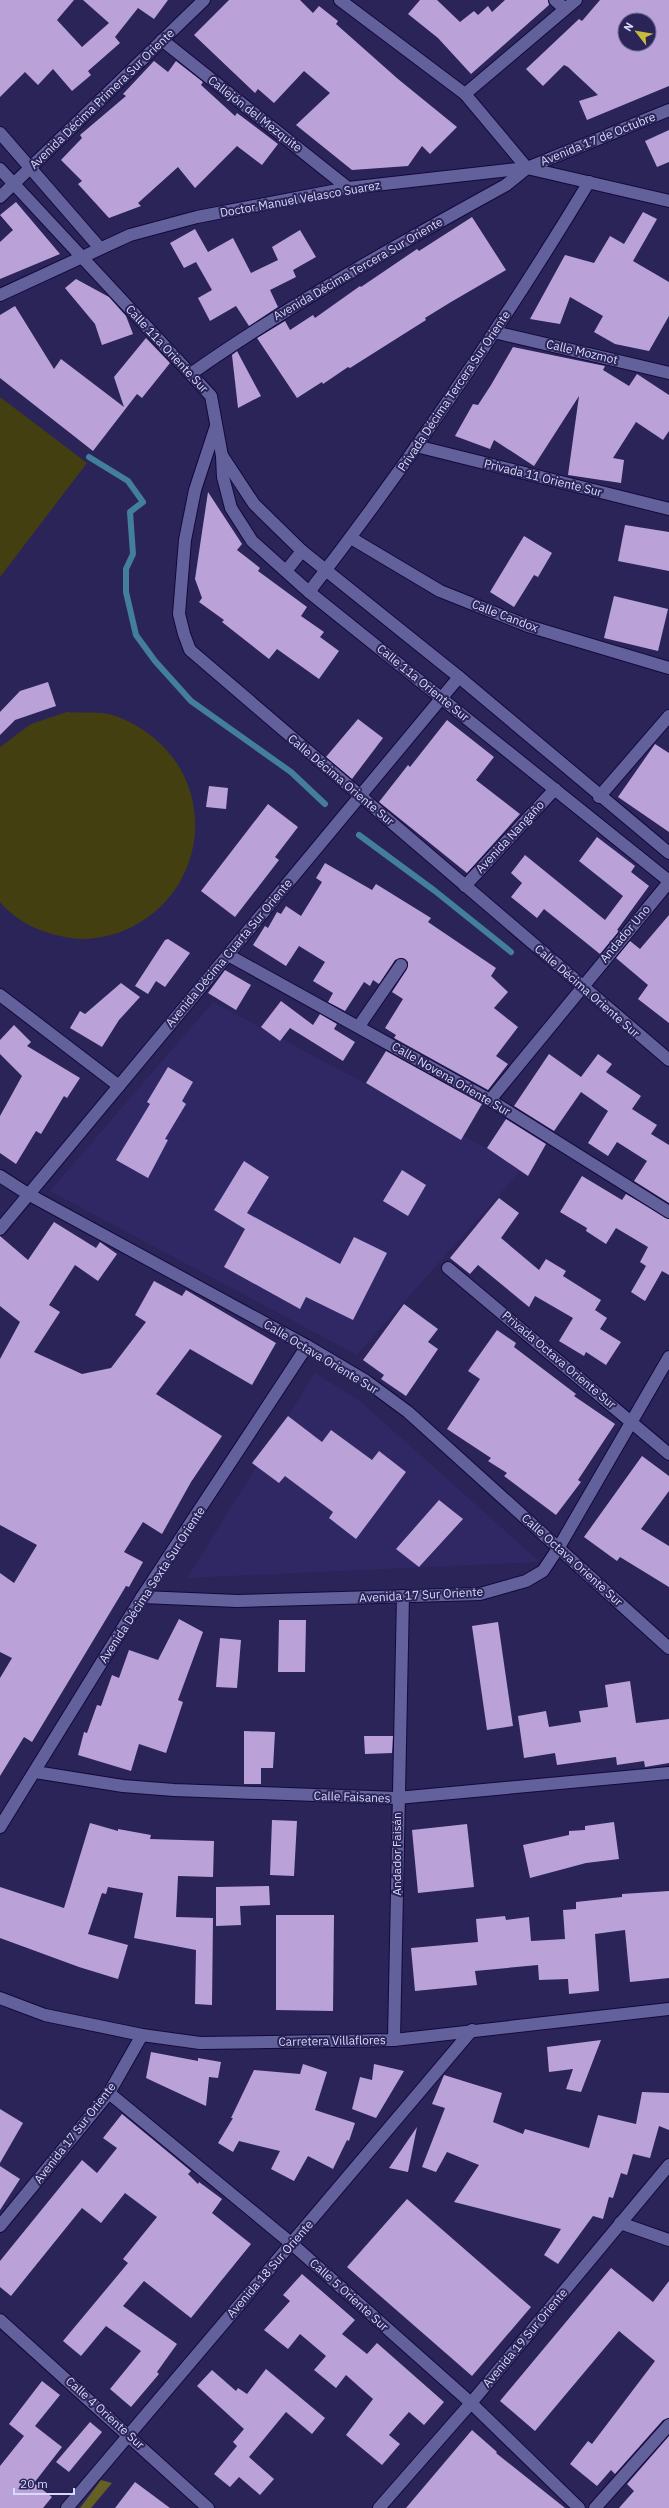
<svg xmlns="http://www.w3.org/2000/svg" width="669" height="2508" font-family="'IBM Plex Sans',sans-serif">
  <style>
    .built { fill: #2f2864 }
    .green { fill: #433f11 }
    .forest { fill: #656024 }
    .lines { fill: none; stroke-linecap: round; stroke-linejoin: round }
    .stream { stroke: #437f9a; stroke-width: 6 }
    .building { fill: #baa2d8; fill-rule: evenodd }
    .minor-casing { stroke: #14093c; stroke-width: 14 }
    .tertiary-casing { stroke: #14093c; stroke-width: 14 }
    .secondary-casing { stroke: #14093c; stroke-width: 14 }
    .minor { stroke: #63619b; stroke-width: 12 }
    .tertiary { stroke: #63619b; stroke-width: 12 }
    .secondary { stroke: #63619b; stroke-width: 12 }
    .labels { text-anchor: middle; stroke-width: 4; stroke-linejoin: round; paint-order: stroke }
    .street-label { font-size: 12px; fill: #d8d9fb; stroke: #2a2458 }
  </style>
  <rect width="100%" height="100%" fill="#2a2458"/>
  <g class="built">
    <polygon points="213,1002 523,1168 357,1355 50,1191"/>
    <polygon points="315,1373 360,1401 540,1562 187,1578"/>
  </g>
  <g class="green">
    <polygon points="0,397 87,463 0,577"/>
    <path d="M67 712C79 713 91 712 103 713 121 715 140 727 154 738 218 791 205 890 132 927 111 937 88 942 65 937 40 932 17 922 0 902V747L31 724Z"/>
  </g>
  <polygon class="forest" points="101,2480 112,2483 91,2508 80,2508"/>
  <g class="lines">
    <g class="stream">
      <polyline points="89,457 128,481 143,502 130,512 133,554 126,569 126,592 136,635 155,661 191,701 291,772 325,804"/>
      <polyline points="359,835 435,891 511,952"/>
    </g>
  </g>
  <g class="building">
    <polygon points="0,0 74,0 57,20 82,47 109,23 83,0 168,0 154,19 138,8 115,37 120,43 88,71 91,75 72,91 53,69 38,85 25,72 0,97"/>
    <polygon points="229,0 300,0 313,13 319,6 338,21 336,24 398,79 457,127 430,154 422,146 408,166 352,170 296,125 330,93 304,71 274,103 258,89 255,93 194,35"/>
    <polygon points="420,0 437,0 460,22 474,11 478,15 488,6 492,12 505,0 548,0 549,5 471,74 438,38 408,14"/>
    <path d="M600 0H669V86L587 120 579 101 598 95 568 67 564 65 543 86 526 69 579 19 582 21ZM625 20H649V44H625Z"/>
    <polygon points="154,61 168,72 176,61 203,82 201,85 235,116 237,113 278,144 262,165 237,146 195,188 178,167 138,203 141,206 109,218 78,184 82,181 61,160 82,138 80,135 126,96 123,94"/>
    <polygon points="669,130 669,162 657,167 645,141"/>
    <polygon points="16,202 60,254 0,279 0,242 13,230 0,215"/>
    <polygon points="643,212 657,219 633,261 669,282 669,316 649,351 615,344 594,332 603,316 570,297 560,324 530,319 565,255 594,263 610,236 624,244"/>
    <polygon points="472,217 506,270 451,302 425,318 426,320 350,368 348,367 323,384 322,382 297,398 257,338 285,321 290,330 313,315 315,318 360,286 361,287 417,249 419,251"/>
    <polygon points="195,229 208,252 233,238 251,273 278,260 272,247 300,230 316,257 293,270 296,277 270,290 278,307 249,326 236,306 210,321 198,298 212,290 196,262 184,268 170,243"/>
    <polygon points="76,279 109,297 126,316 133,334 102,345 95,324 65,288"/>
    <polygon points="15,306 54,369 61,359 124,407 114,377 146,338 170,363 142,398 137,394 93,451 0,378 0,315"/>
    <polygon points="513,347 605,366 603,370 629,386 637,374 669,395 669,431 663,440 636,422 613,458 624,460 621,483 568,475 579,396 534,466 494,440 490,449 455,436 473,404 478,405 491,385"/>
    <polygon points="237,351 261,396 238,408 232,355"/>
    <polygon points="208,492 242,544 237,550 260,568 258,571 307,607 301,616 324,632 320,637 339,651 319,679 277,649 269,659 222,622 224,620 199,602 202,598 195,579"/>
    <polygon points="625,525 669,532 669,571 618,561"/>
    <polygon points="524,536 552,553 538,577 534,575 514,607 490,592"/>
    <polygon points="614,596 668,609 658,651 604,638"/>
    <polygon points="48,682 56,706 15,720 0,735 0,712 20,691"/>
    <polygon points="358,719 383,738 352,779 326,757"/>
    <polygon points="447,720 494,757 476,780 520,814 467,873 379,802 408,765 410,767"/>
    <polygon points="655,744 669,753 669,832 618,797"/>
    <polygon points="209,786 228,788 226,809 206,807"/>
    <polygon points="268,804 298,827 275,857 279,860 235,917 201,891"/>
    <polygon points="597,837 635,866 631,872 649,886 617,930 619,931 600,954 544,909 537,918 511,897 522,883 511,873 525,855 605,920 623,896 579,861"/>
    <polygon points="325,863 372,890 376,884 431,918 428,922 496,968 491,976 508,992 494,1008 518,1027 496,1056 508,1064 488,1090 394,1038 396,1035 385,1028 403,999 392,992 407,969 408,962 405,959 401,958 395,960 379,984 373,980 370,986 364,982 345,1011 328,1002 333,993 313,981 325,962 299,946 286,966 253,945 265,926 268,928 277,912 281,914 286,906 301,916 322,882 316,878"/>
    <polygon points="669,915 669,1023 638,999 648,985 616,958 630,941 640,949"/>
    <polygon points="168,939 190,953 165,987 156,981 148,994 135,986 165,940"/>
    <polygon points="225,970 251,985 236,1010 208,993"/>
    <polygon points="121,983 140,997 119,1020 102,1047 70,1028 80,1011 85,1014"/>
    <polygon points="281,1001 313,1025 320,1014 337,1024 334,1029 355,1042 343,1061 290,1028 280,1041 261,1027"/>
    <polygon points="14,1025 31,1042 27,1046 80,1078 67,1098 64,1096 41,1134 36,1131 16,1164 0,1153 0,1116 22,1076 0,1054 0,1040"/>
    <polygon points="386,1051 482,1104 461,1140 366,1083"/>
    <polygon points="549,1054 581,1077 598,1054 612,1064 606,1072 641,1096 632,1109 657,1125 651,1134 669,1145 669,1203 634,1181 647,1161 617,1142 608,1156 588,1143 608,1111 581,1092 554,1131 514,1106"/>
    <polygon points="168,1067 193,1082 182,1101 186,1104 165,1139 168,1140 148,1178 116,1160 150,1104 147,1102"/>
    <polygon points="506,1119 546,1144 528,1176 487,1148"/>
    <polygon points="244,1161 269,1177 247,1213 340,1264 354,1237 387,1253 353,1320 306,1297 300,1309 224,1267 245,1229 214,1210"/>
    <polygon points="402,1170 426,1185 408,1216 383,1201"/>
    <polygon points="582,1176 622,1200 626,1194 669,1219 669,1275 662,1271 645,1301 631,1292 646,1266 640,1262 648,1247 616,1228 606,1244 586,1231 587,1228 560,1212"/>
    <polygon points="499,1198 519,1213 501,1238 539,1270 546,1259 566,1271 563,1276 601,1300 595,1310 607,1318 600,1329 621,1342 606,1365 586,1352 584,1356 559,1341 573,1318 535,1296 529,1307 478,1265 470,1274 450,1258"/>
    <polygon points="54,1222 96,1248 100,1242 117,1254 98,1281 75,1265 49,1305 60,1312 34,1352 82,1374 111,1368 146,1322 135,1315 154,1281 182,1296 186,1290 276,1343 252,1385 190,1349 156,1394 222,1436 191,1482 162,1534 143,1522 124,1552 143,1562 129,1587 126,1586 32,1742 24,1737 0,1776 0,1678 12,1658 0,1652 0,1573 14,1583 37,1545 0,1525 0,1359 20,1322 0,1306 0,1236 28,1260"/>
    <polygon points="404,1304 438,1329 428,1342 438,1349 406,1396 381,1379 384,1375 363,1360"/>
    <polygon points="497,1330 516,1343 514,1347 576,1394 574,1396 615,1424 578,1480 581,1482 556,1515 504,1476 507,1473 488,1461 491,1458 447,1429 480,1379 468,1371"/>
    <polygon points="288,1416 322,1442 331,1430 372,1460 379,1451 406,1472 356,1539 329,1518 333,1512 285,1476 279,1483 252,1463"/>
    <polygon points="642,1456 669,1476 669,1491 641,1529 669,1546 669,1587 620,1557 617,1561 584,1537"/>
    <polygon points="439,1500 463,1519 419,1567 396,1549"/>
    <polygon points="179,1619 203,1632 178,1700 183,1702 166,1753 139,1744 131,1771 78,1755 84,1732 87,1733 97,1705 101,1706 112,1675 119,1678 129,1650 158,1660"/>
    <polygon points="279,1620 306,1620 305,1672 278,1672"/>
    <polygon points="498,1622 513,1726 487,1730 472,1626"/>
    <polygon points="220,1638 241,1640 237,1688 216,1687"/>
    <polygon points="630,1681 636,1723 669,1719 669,1763 645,1767 644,1761 617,1765 616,1757 557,1765 555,1753 524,1758 518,1716 546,1711 549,1727 581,1722 579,1711 608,1707 605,1685"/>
    <polygon points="244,1731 275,1732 273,1768 261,1768 261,1784 244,1784"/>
    <polygon points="364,1736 393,1736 392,1753 365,1754"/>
    <polygon points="272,1820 297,1821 294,1876 270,1875"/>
    <polygon points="614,1822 619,1859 586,1863 530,1878 523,1845 569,1835 569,1831 585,1830 585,1826"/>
    <polygon points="90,1823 118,1831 118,1829 151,1835 150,1839 214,1841 213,1877 178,1876 176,1917 213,1918 212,2005 195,2004 196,1950 134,1938 143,1893 108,1887 106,1894 102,1893 88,1934 128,1945 118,1979 79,1967 0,1938 0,1887 64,1908"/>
    <polygon points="467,1824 474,1887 418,1893 412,1830"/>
    <polygon points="269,1886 270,1905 240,1906 241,1925 216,1926 216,1887"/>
    <polygon points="669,1891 669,1978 630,1982 625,1930 595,1934 599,1991 569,1994 568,1979 539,1980 538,1965 475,1971 477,1985 415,1991 411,1948 478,1942 476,1919 505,1916 506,1920 529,1917 531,1941 565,1939 563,1910 576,1909 576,1902 622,1897 622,1894"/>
    <polygon points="276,1915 334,1915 333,2011 276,2010"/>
    <polygon points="601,2040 581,2092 566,2089 573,2069 549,2072 547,2047"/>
    <polygon points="151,2052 198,2061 198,2058 221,2062 218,2078 209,2077 206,2106 146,2078"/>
    <polygon points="303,2064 327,2072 315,2110 355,2123 349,2141 347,2140 333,2169 308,2156 294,2181 271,2169 280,2151 239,2141 233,2152 218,2143 233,2118 231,2118 254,2070 300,2074"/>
    <polygon points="374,2064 404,2071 376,2118 352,2109 360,2077 372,2080"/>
    <polygon points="444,2075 502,2093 493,2122 523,2134 525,2129 589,2148 598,2115 636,2124 642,2092 669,2093 669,2130 659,2126 650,2158 633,2154 627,2175 621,2173 613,2198 609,2197 603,2219 593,2216 558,2264 544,2255 561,2229 454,2202 479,2165 447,2152 436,2172 422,2167 445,2108 432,2104"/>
    <polygon points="0,2109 23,2123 0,2163"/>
    <polygon points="122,2114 191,2171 188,2174 198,2184 199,2182 222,2199 212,2213 251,2244 191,2318 144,2281 123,2306 177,2344 157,2372 159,2374 131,2407 110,2389 141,2351 106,2326 81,2356 63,2341 128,2263 123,2259 157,2217 125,2193 101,2223 82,2208 11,2296 0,2287 0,2261 82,2160 97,2173 117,2148 103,2138"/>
    <polygon points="417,2127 408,2172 389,2168"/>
    <polygon points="0,2166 20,2179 0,2210"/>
    <polygon points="407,2199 531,2307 472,2376 347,2267"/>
    <polygon points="611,2268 653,2302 669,2281 669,2418 663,2420 615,2474 611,2470 597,2486 570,2464 588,2441 592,2444 655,2361 619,2331 535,2431 500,2401"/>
    <polygon points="302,2274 355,2320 342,2334 367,2354 377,2343 444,2402 424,2425 409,2412 389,2435 400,2444 382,2465 346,2435 373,2399 346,2375 336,2388 314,2370 326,2356 300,2334 288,2349 264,2330 290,2301 283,2295"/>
    <polygon points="266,2369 325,2418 312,2434 286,2412 249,2457 274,2479 260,2495 239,2477 230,2487 214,2474 237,2446 233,2442 244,2429 197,2386 212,2370 236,2391 238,2388 247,2394"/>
    <polygon points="42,2381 60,2395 35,2426 62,2447 34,2483 52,2497 43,2508 0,2508 0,2466 24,2436 9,2424"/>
    <polygon points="90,2422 102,2432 69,2472 56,2462"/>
    <polygon points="472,2430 497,2452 496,2453 565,2508 406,2508"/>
    <polygon points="669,2436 669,2508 619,2508 634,2491 627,2484"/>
    <polygon points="135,2482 170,2508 115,2508"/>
  </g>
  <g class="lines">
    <g class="minor-casing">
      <g id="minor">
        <polyline points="340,0 465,94 527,168"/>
        <polyline points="555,0 565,9"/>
        <polyline points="162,40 348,188"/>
        <polyline points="465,94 576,0"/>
        <polyline points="0,133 99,247"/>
        <polyline points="0,169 211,396 222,456 223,477 231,508 252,541 309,592 669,881"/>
        <polyline points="0,197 204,0"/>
        <polyline points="494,332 669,373"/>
        <path d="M192 373C292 303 399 244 506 185L527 168 669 110"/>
        <polyline points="216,426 195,490 185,540 179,614 184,634 190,650 669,1060"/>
        <polyline points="416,446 669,509"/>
        <polyline points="223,457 254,504 302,551 459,677 669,853"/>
        <polyline points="351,538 440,591 528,626 669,668"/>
        <polyline points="286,571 302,551"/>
        <path d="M309 592C410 461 503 324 589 182"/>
        <polyline points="599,797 669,716"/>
        <polyline points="465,886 555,789"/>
        <polyline points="228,955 490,1100 669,1212"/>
        <polyline points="0,995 119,1086"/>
        <polyline points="359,1026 401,965"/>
        <polyline points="490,1100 669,882"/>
        <polyline points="0,1176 28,1194 307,1346 366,1381 408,1412 669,1648"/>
        <polyline points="0,1229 459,677"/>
        <polyline points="448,1268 669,1454"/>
        <polyline points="142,1597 237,1601 480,1594 526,1581 543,1571 559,1547 669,1357"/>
        <polyline points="35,1772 123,1786 174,1790 397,1798 669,1773"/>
        <polyline points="0,1827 142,1597 307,1346"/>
        <polyline points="394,2040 403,1596"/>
        <polyline points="109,2093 292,2244 471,2403 579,2508"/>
        <polyline points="620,2223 669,2240"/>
        <polyline points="0,2226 109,2093 142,2035"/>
        <polyline points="0,2320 208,2508"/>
        <polyline points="67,2508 472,2030"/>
        <polyline points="379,2508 471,2403 669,2165"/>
        <polyline points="595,2508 669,2425"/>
      </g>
    </g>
    <g class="tertiary-casing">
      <polyline id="tertiary" points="0,295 130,235 197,217 348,188 527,168 669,201"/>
    </g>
    <g class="secondary-casing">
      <polyline id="secondary" points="0,1998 45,2015 142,2035 200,2043 394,2040 669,2009"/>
    </g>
    <use href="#minor" class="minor"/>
    <use href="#tertiary" class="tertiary"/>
    <use href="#secondary" class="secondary"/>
  </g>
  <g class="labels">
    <g class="street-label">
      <text transform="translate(102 99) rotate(-44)" y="4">Avenida Décima Primera Sur Oriente</text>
      <text transform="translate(255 114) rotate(38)" y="4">Callejón del Mezquite</text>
      <text transform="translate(598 139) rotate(-22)" y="4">Avenida 17 de Octubre</text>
      <text transform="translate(300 199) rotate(-10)" y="4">Doctor Manuel Velasco Suarez</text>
      <text transform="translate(358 269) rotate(-30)" y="4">Avenida Décima Tercera Sur Oriente</text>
      <text transform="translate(167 349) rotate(47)" y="4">Calle 11a Oriente Sur</text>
      <text transform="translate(582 352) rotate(13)" y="4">Calle Mozmot</text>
      <text transform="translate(454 391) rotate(-56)" y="4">Privada Décima Tercera Sur Oriente</text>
      <text transform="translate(543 478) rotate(14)" y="4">Privada 11 Oriente Sur</text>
      <text transform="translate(505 616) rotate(21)" y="4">Calle Candox</text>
      <text transform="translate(423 683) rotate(39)" y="4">Calle 11a Oriente Sur</text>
      <text transform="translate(341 780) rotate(40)" y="4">Calle Décima Oriente Sur</text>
      <text transform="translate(510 837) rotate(-47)" y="4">Avenida Nangaño</text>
      <text transform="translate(625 934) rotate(-50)" y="4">Andador Uno</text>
      <text transform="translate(229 953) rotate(-50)" y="4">Avenida Décima Cuarta Sur Oriente</text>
      <text transform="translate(587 991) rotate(41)" y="4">Calle Décima Oriente Sur</text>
      <text transform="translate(451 1079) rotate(30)" y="4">Calle Novena Oriente Sur</text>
      <text transform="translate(321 1357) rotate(31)" y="4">Calle Octava Oriente Sur</text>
      <text transform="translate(559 1360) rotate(40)" y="4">Privada Octava Oriente Sur</text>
      <text transform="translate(572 1560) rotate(42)" y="4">Calle Octava Oriente Sur</text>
      <text transform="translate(152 1585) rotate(-57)" y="4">Avenida Décima Sexta Sur Oriente</text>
      <text transform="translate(421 1595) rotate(-3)" y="4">Avenida 17 Sur Oriente</text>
      <text transform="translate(352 1797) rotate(2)" y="4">Calle Faisanes</text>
      <text transform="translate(397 1854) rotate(-90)" y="4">Andador Faisán</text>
      <text transform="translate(332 2041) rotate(-1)" y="4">Carretera Villaflores</text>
      <text transform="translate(75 2133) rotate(-52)" y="4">Avenida 17 Sur Oriente</text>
      <text transform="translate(270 2269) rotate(-49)" y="4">Avenida 18 Sur Oriente</text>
      <text transform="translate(349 2295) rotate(42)" y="4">Calle 5 Oriente Sur</text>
      <text transform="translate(525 2338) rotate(-50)" y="4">Avenida 19 Sur Oriente</text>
      <text transform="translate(105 2413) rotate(42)" y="4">Calle 4 Oriente Sur</text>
    </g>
  </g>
  <g transform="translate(637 32) rotate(301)"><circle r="19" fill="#2a2458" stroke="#706c99"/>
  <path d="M0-3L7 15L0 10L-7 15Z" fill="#c6bc3c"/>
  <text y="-6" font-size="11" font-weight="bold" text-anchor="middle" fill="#d8d9fb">N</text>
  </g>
  <path d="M14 2488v6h60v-6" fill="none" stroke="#d8d9fb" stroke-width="2"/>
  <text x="20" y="2488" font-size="12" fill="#d8d9fb" stroke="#2a2458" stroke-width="3" paint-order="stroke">20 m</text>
</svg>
